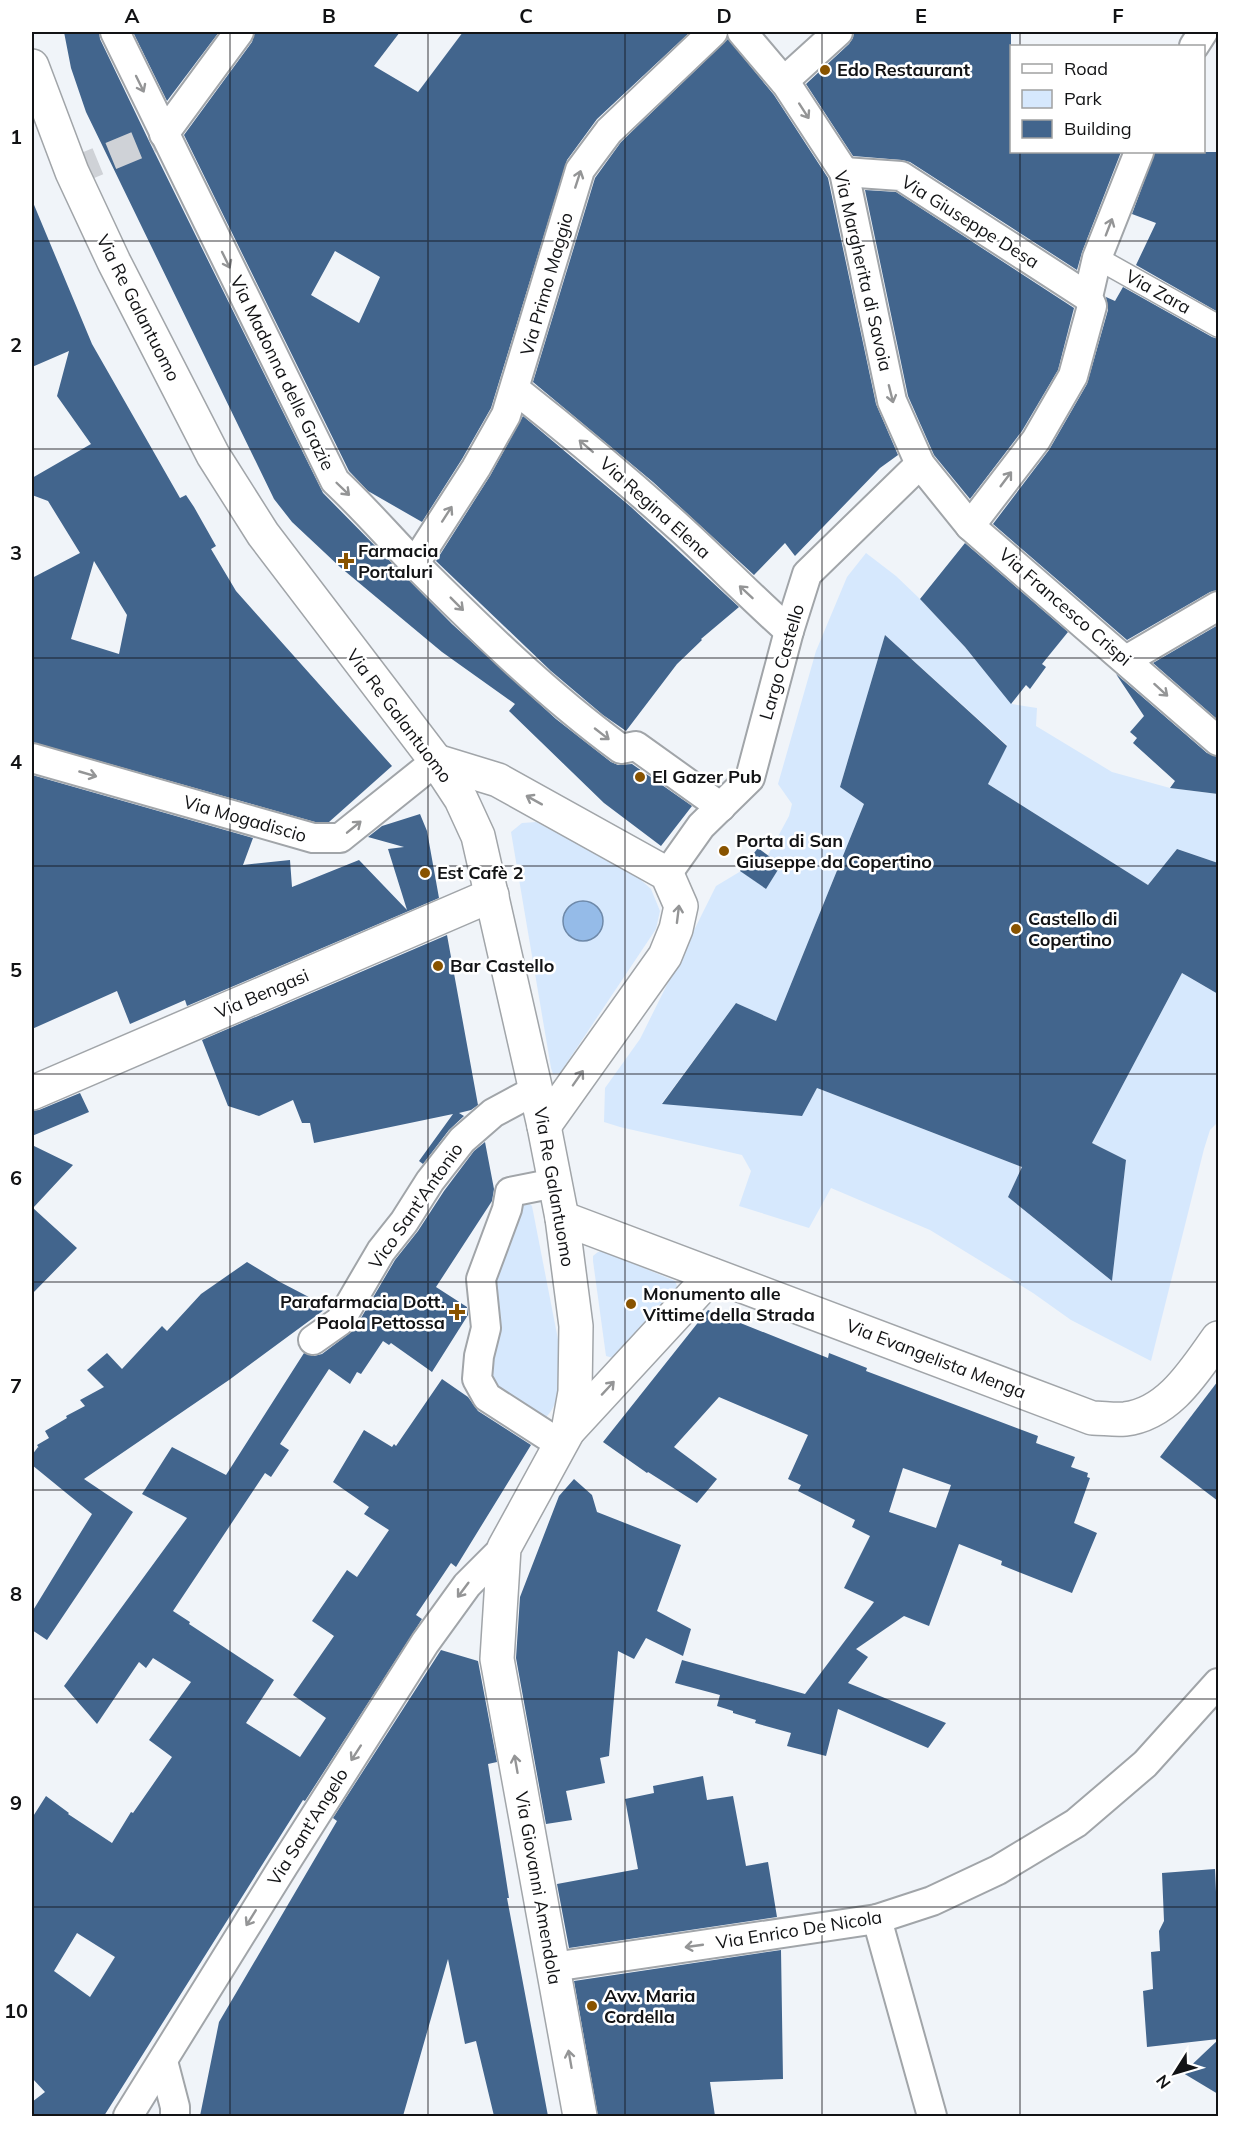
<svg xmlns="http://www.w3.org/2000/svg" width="1250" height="2148" font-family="Mulish,sans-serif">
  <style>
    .green { fill: #d6e8fd }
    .water { fill: #95bbe8; stroke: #6e89a9; stroke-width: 1.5 }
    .building { fill: #42658d; fill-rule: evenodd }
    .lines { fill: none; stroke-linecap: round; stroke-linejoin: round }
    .minor-tunnel { stroke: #cfd2d7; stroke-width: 28; stroke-dasharray: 28 14; stroke-linecap: butt }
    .pedestrian-casing { stroke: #a1a5a9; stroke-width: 24 }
    .minor-casing { stroke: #a1a5a9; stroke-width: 32 }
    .tertiary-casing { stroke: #a1a5a9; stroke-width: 36 }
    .pedestrian { stroke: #fff; stroke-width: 21 }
    .minor { stroke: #fff; stroke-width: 28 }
    .tertiary { stroke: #fff; stroke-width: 33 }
    .oneway { stroke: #949596 }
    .grid { fill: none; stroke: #121315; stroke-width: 1.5; stroke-opacity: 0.55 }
    .poi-dot { fill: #885300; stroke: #fff; stroke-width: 2 }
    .labels { text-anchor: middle; stroke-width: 5; stroke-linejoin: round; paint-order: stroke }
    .poi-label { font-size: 18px; font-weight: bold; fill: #121315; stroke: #fff; text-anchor: start }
    .street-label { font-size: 18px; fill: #121315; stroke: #fff }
    .neatline { fill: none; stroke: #121315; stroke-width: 2 }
    .grid-label { font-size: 20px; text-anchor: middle; font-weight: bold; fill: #121315 }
  </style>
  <rect width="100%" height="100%" fill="#f0f4f9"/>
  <g class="green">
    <polygon points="866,553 896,576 920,599 965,647 1012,704 1037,708 1036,726 1112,772 1170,788 1218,794 1218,863 1177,849 1148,885 988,784 1007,745 885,635 840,787 864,804 776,1021 736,1003 662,1103 801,1116 817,1088 1022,1167 1008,1197 1112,1281 1126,1160 1092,1143 1182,973 1211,990 1218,983 1218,1122 1210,1130 1204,1149 1151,1361 1071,1320 1033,1293 930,1230 831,1188 809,1228 739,1206 751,1171 742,1155 620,1127 604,1122 605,1088 640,1039 716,886 741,871 766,889 781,865 768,855 789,816 792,804 778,784 816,651 847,577"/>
    <polygon points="536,822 633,873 651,889 660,911 656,929 560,1073 553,1074 551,1068 511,832 522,823"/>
    <path d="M526 1201 532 1206 562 1360C562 1378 559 1406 545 1418L494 1384 492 1374 495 1273 507 1217Z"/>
    <polygon points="603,1251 675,1281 677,1286 675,1292 617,1359 606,1356 593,1261 593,1256 598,1252"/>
  </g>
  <circle class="water" cx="583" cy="921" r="20"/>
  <g class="building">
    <polygon points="64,32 99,32 100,39 149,141 323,493 452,624 556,719 611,762 618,765 632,764 692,806 661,846 604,803 509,711 515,704 442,652 340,567 292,522 274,499 86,112 71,68"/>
    <polygon points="133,32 219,32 167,101"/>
    <path d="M255 32H400L374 66 418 92 463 32H690L597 119 567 160 491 408 462 459 422 522 368 491 349 471 184 135 252 42ZM335 251 380 277 359 323 311 295Z"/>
    <polygon points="854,32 1011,32 1011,152 1121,152 1082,252 1077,270 910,162 902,160 853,156 806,84 849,44 853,38"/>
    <polygon points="728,39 774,95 828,178 876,404 898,455 880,468 795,556 785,543 754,575 653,482 533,382 595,178 621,142"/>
    <polygon points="1155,152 1218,152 1218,312 1136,265 1156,223 1132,214"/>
    <polygon points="865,190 896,192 1074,308 1058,370 1022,431 970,499 934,455 908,396"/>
    <path d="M32 200 92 344 180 498 186 495 194 507 216 546 211 549 236 591 392 766 329 822H315L32 742V578L80 553 48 501 32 495V478L91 444 57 396 69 351 32 367ZM94 561 127 615 119 654 71 639Z"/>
    <polygon points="1123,287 1212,337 1218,339 1218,590 1210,592 1127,640 993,524 1049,450 1087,384 1108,310 1106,297 1115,301"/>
    <polygon points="523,416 631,507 739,607 701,639 702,640 677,664 626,731 603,715 551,671 436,561 490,476"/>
    <polygon points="965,543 1068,632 1042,664 1046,667 1030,689 1026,685 1011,704 965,647 920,599"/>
    <polygon points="1218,625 1218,720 1153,663"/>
    <polygon points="885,635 1007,746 988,784 1148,885 1177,849 1218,863 1218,994 1182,973 1092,1143 1126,1160 1112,1281 1008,1197 1022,1167 817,1088 802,1116 662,1104 736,1003 776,1021 864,804 840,787"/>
    <polygon points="1116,674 1207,753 1218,757 1218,794 1170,788 1175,781 1133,743 1137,738 1130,732 1144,716"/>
    <polygon points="32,775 253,838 243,865 290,860 292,887 359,860 407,910 388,849 404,847 368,837 382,826 420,814 427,831 439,898 187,1006 185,1000 130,1024 117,991 32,1029"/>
    <polygon points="758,848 781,865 766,889 740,871"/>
    <polygon points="447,935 478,1105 471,1110 459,1113 464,1116 449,1130 423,1164 419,1161 453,1114 314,1143 310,1123 302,1123 293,1100 259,1116 228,1106 202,1040"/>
    <polygon points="80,1093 89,1112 32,1136 32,1111 39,1110"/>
    <path d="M485 1142 494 1189 492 1201 436 1287 467 1307 468 1315 432 1372 391 1343 389 1345 383 1341 361 1374 357 1372 350 1384 329 1369 280 1444 289 1450 271 1477 265 1473 173 1611 190 1622 189 1624 274 1680 246 1723 300 1757 326 1718 293 1695 334 1636 312 1621 347 1570 357 1577 389 1530 364 1514 369 1507 333 1482 364 1430 392 1447 394 1444 396 1446 442 1379 468 1397 478 1411 531 1445 456 1567 451 1563 416 1615 422 1619 305 1801 303 1800 104 2116H32V2102L45 2092 32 2078V1818L46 1796 69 1813 68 1814 112 1843 131 1812 133 1813 172 1757 149 1740 191 1682 153 1658 146 1668 139 1662 97 1724 64 1686 187 1518 142 1494 172 1447 226 1475 304 1353 314 1356 322 1354 354 1330 395 1260 418 1231 444 1191 474 1151ZM77 1933 115 1957 90 1997 54 1971Z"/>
    <polygon points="32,1145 73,1165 33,1208 77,1248 32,1294"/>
    <polygon points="247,1262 280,1282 328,1307 229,1380 84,1479 133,1512 47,1640 32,1630 32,1612 92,1514 32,1465 32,1455 38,1447 39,1448 37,1445 49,1438 45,1431 67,1418 66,1416 85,1406 80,1400 104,1387 87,1370 107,1353 122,1369 162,1326 167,1331 201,1294"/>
    <path d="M708 1310 828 1358 829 1353 867 1368 866 1371 1038 1436 1036 1443 1075 1457 1071 1467 1088 1473 1087 1477 1090 1478 1074 1523 1097 1533 1072 1593 1001 1565 1002 1561 959 1544 929 1626 904 1616 856 1649 868 1657 848 1683 946 1723 928 1748 838 1709 826 1756 787 1746 791 1733 755 1723 756 1720 733 1713V1711L717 1706 720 1695 675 1683 682 1660 805 1694 874 1602 844 1588 870 1536 852 1527 855 1520 798 1491 801 1485 788 1479 808 1435 719 1397 674 1447 717 1479 697 1503 648 1472 647 1473 603 1442ZM903 1468 951 1485 936 1528 889 1512Z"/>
    <polygon points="1218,1381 1218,1501 1160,1457"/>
    <polygon points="574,1479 592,1495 597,1512 681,1545 657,1611 691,1629 683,1656 646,1638 634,1659 618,1651 609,1756 600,1758 605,1783 566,1791 572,1820 546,1824 516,1658 520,1597 559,1496"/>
    <polygon points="441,1650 478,1661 497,1762 488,1764 509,1898 507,1898 548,2116 494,2116 476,2041 465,2044 448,1959 403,2116 200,2116 219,2022 337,1821 333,1818"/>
    <polygon points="703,1776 707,1800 733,1796 746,1866 768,1862 777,1917 569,1948 557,1884 638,1869 625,1799 654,1793 653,1786"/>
    <polygon points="1215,1869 1216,1892 1218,1892 1218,2039 1147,2047 1143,1991 1153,1989 1151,1952 1160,1951 1159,1931 1164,1921 1162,1873"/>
    <polygon points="781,1950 783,2079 710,2082 715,2116 598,2116 574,1981"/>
    <polygon points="1218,2040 1218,2094 1183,2073"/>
  </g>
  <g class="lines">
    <polyline class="minor-tunnel" points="72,172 164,134"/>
    <g class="pedestrian-casing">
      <polyline id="pedestrian" points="1097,258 1218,326"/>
    </g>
    <g class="minor-casing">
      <g id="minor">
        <path d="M115 32 335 481C363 507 388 536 414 563 480 629 546 694 621 749L636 746 721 807"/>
        <polyline points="742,32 787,85 844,172 892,401 920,464 970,526 1218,741"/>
        <polyline points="1194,46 1203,32"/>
        <polyline points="784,81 838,32"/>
        <polyline points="164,134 239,32"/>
        <polyline points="844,172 901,176 1088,297"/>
        <path d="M516 390C573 435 629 482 683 531 719 564 753 599 789 631"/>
        <polyline points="970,526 1036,440 1073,376 1092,306 1088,297 1097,258 1139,152"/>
        <polyline points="415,563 476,468 506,415 580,170 609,131 713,32"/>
        <polyline points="1126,660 1218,606"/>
        <polyline points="32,758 313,838 340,838 436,761"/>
        <polyline points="667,874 701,826 750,778 789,631 807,574 920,464"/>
        <polyline points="555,1183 510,1192 507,1209 481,1279 486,1328 479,1356 477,1379 487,1397 560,1444"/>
        <polyline points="313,1340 340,1321 381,1251 404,1222 430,1181 462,1140 493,1113 536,1090"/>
        <polyline points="877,1919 932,2116"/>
        <polyline points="553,1967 877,1919 932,1901 998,1870 1076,1823 1145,1764 1218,1683"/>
        <polyline points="163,2061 175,2107 175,2116"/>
        <polyline points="128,2116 284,1865 425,1643 467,1585 504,1548"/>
      </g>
    </g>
    <g class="tertiary-casing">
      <g id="tertiary">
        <polyline points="32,66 72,172 114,262 213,455 263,534 436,761 461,799 478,836 544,1126 562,1218 576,1326 575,1392 568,1431"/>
        <polyline points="436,761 498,780 667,874 681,906 676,929 665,956 544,1126"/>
        <polyline points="32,1093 492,895"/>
        <path d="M562 1218 1092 1418C1103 1418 1114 1420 1125 1419 1169 1414 1195 1370 1218 1338"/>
        <polyline points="580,2116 497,1659 504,1548 568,1431 712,1275"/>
      </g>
    </g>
    <use href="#pedestrian" class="pedestrian"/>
    <use href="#minor" class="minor"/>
    <use href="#tertiary" class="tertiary"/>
  </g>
  <defs><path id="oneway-shaft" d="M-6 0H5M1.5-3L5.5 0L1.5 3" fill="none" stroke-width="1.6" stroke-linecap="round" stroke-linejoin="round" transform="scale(1.5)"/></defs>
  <g class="oneway">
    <use href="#oneway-shaft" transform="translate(140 84) rotate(64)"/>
    <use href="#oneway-shaft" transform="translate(804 111) rotate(57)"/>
    <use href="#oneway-shaft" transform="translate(578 179) rotate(-72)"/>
    <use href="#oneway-shaft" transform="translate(1109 227) rotate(-69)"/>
    <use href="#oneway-shaft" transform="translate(226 260) rotate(64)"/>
    <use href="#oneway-shaft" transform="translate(891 394) rotate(76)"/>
    <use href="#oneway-shaft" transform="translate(586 446) rotate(-139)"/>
    <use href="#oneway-shaft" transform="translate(1006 479) rotate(-53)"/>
    <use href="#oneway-shaft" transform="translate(343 489) rotate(44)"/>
    <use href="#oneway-shaft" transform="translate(447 514) rotate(-57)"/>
    <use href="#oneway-shaft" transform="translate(746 592) rotate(-137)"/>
    <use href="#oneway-shaft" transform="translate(457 604) rotate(45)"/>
    <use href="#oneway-shaft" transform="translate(1161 690) rotate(42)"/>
    <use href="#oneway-shaft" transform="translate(602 734) rotate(38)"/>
    <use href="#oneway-shaft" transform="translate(88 774) rotate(16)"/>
    <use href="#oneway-shaft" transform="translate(534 800) rotate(-151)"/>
    <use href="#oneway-shaft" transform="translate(354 827) rotate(-39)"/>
    <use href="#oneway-shaft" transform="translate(678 914) rotate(-83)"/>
    <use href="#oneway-shaft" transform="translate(578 1078) rotate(-55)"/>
    <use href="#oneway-shaft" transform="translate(608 1388) rotate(-47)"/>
    <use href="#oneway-shaft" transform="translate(463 1590) rotate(127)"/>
    <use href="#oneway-shaft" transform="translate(356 1753) rotate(123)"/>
    <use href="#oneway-shaft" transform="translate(516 1764) rotate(-100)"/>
    <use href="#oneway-shaft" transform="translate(251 1918) rotate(122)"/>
    <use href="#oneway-shaft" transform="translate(694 1946) rotate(172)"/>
    <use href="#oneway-shaft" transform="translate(570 2059) rotate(-100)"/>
  </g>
  <path class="grid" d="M230 32V2116M428 32V2116M625 32V2116M822 32V2116M1020 32V46M1020 152V2116M32 241H1218M32 449H1218M32 658H1218M32 866H1218M32 1074H1218M32 1282H1218M32 1490H1218M32 1699H1218M32 1907H1218"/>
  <g class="poi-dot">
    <circle cx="825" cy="70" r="6"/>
    <path d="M343 552h6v6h6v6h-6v6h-6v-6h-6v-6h6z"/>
    <circle cx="640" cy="777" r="6"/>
    <circle cx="724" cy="851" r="6"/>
    <circle cx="425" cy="873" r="6"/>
    <circle cx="1016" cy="929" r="6"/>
    <circle cx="438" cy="966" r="6"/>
    <circle cx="631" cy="1304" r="6"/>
    <path d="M454 1303h6v6h6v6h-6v6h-6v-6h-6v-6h6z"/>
    <circle cx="592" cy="2006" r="6"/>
  </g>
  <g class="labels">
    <g class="poi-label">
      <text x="837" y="76">Edo Restaurant</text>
      <text x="358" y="557">Farmacia<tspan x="358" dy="21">Portaluri</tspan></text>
      <text x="652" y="783">El Gazer Pub</text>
      <text x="736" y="847">Porta di San<tspan x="736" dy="21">Giuseppe da Copertino</tspan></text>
      <text x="437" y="879">Est Cafè 2</text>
      <text x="1028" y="925">Castello di<tspan x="1028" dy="21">Copertino</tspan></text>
      <text x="450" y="972">Bar Castello</text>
      <text x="643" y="1300">Monumento alle<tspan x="643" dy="21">Vittime della Strada</tspan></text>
      <text x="445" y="1308" text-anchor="end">Parafarmacia Dott.<tspan x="445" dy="21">Paola Pettossa</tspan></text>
      <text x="604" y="2002">Avv. Maria<tspan x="604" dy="21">Cordella</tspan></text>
    </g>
    <g class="street-label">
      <text transform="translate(970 222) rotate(32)" y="6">Via Giuseppe Desa</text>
      <text transform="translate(863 271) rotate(77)" y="6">Via Margherita di Savoia</text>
      <text transform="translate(547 284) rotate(-74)" y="6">Via Primo Maggio</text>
      <text transform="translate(1158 292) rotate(29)" y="6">Via Zara</text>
      <text transform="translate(138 308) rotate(63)" y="6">Via Re Galantuomo</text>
      <text transform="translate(282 373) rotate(64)" y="6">Via Madonna delle Grazie</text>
      <text transform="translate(655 508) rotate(42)" y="6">Via Regina Elena</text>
      <text transform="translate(1065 607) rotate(41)" y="6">Via Francesco Crispi</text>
      <text transform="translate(782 662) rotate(-74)" y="6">Largo Castello</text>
      <text transform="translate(399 716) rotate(53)" y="6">Via Re Galantuomo</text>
      <text transform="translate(245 819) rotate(16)" y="6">Via Mogadiscio</text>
      <text transform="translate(262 994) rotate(-23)" y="6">Via Bengasi</text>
      <text transform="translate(554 1187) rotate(80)" y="6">Via Re Galantuomo</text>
      <text transform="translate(416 1206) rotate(-55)" y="6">Vico Sant'Antonio</text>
      <text transform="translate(936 1359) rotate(21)" y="6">Via Evangelista Menga</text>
      <text transform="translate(308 1827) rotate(-58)" y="6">Via Sant'Angelo</text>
      <text transform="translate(538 1888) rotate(80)" y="6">Via Giovanni Amendola</text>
      <text transform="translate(799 1930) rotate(-9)" y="6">Via Enrico De Nicola</text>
    </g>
  </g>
  <rect width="1250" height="2148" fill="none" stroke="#ffffff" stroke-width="66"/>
  <rect x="1010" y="45" width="195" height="108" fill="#ffffff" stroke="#a0a1a1" stroke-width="1.5"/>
  <rect x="1022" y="64" width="30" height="9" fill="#ffffff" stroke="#a0a1a1" stroke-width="1.5"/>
  <text x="1064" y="75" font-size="18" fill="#121315">Road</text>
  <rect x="1022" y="90" width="30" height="18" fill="#d6e8fd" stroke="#a0a1a1" stroke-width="1.5"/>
  <text x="1064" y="105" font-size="18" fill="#121315">Park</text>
  <rect x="1022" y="120" width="30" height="18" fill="#42658d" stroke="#a0a1a1" stroke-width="1.5"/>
  <text x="1064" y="135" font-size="18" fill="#121315">Building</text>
  <g transform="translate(1175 2073) rotate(233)" stroke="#ffffff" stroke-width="4.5" paint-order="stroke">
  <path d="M0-4.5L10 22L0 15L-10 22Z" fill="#121315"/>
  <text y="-9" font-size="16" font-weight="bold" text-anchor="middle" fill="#121315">N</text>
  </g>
  <rect x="33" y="33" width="1184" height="2082" class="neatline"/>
  <g class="grid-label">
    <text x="132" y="23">A</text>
    <text x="329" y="23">B</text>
    <text x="526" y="23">C</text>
    <text x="724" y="23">D</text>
    <text x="921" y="23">E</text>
    <text x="1118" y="23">F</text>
    <text x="16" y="144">1</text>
    <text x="16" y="352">2</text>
    <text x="16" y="560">3</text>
    <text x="16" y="769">4</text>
    <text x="16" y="977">5</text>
    <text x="16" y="1185">6</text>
    <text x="16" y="1393">7</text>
    <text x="16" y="1601">8</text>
    <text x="16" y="1810">9</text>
    <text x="16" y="2018">10</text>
  </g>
</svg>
